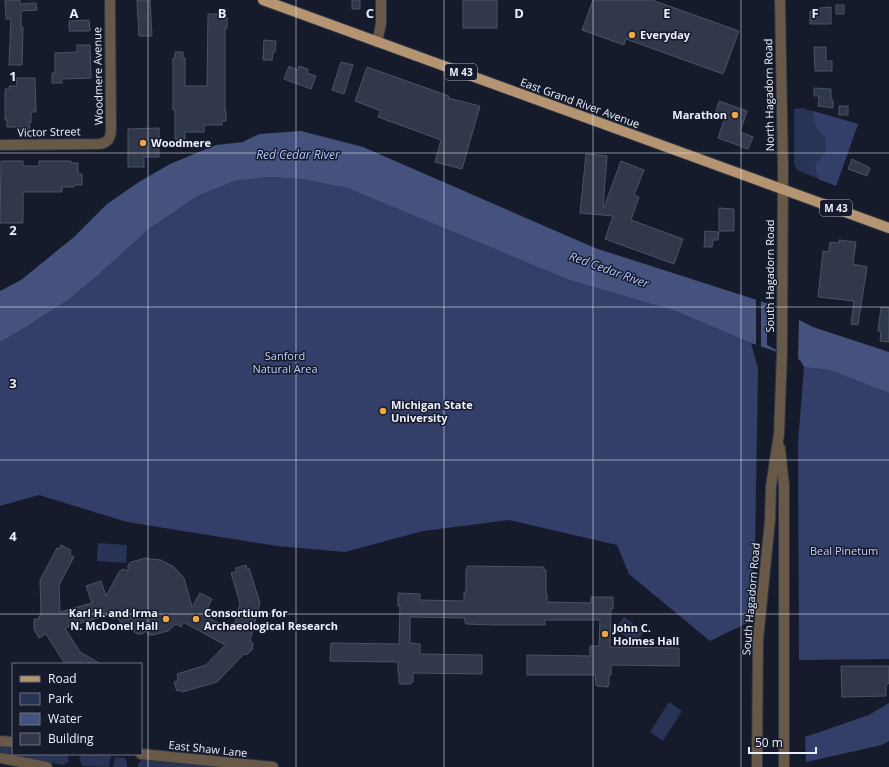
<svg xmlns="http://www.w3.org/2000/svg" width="889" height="767" font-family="'Open Sans',sans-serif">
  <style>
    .green { fill: #293355 }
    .forest { fill: #333f69 }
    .water { fill: #45527d }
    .pier { fill: #161b2c }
    .building { fill: #31384b; stroke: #4b5266 }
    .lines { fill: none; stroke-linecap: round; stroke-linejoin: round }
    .minor-casing { stroke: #303545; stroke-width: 12 }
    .major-casing { stroke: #303545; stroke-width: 12 }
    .minor { stroke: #675847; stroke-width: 10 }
    .major { stroke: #b49471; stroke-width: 10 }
    .grid { fill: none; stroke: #ecf0fd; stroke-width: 1; stroke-opacity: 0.55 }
    .poi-dot { fill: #f2a541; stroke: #161b2c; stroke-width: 1.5 }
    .labels { text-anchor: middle; stroke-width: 3; stroke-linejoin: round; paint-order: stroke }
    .shield { fill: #161b2c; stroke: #acb0be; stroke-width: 1 }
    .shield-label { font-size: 10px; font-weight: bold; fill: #ecf0fd }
    .poi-label { font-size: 11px; font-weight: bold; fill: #ecf0fd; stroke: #161b2c; text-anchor: start }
    .street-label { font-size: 11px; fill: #ecf0fd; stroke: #161b2c }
    .park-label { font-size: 11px; fill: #c2d0fb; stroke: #161b2c }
    .water-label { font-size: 12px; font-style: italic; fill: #b2c4fc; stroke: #161b2c }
    .grid-label { font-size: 13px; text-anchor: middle; font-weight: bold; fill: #ecf0fd; stroke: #161b2c; stroke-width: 3; stroke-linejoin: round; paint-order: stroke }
  </style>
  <rect width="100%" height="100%" fill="#161b2c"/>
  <g class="green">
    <polygon points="802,108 858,124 836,186 797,170 794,164 794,109"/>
    <polygon points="98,543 127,545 126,563 97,561"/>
    <polygon points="624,617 644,632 635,644 615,628"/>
    <polygon points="669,702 682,711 663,741 650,732"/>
    <polygon points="0,745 13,746 13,754 67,754 69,761 63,765 0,753"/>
    <polygon points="84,754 111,756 109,767 82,766 79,759 81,755"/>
    <polygon points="115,757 125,758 127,763 127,767 113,767"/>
    <polygon points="142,759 229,767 138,767 138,764"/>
  </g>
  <g class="forest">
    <polygon points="813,111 858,124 836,186 818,179 815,164 826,152 825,137 816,127"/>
    <polygon points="270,177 301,179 347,188 569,280 675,311 751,343 758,369 755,549 747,623 710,641 629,574 617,545 509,520 423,531 345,552 277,546 127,522 39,495 0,506 0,342 18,332 68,300 95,278 149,229 198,196 235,181"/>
    <polygon points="804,367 829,370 889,393 889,659 799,660 798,443"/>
    <polygon points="889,703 889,741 882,745 806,762 805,737 869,715"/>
  </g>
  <polygon class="water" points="301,131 363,147 595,248 766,303 813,327 889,352 889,393 829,370 804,367 800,360 751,343 675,311 569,280 347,188 301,179 270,177 235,181 198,196 149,229 95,278 68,300 18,332 0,342 0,291 21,280 74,237 107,204 139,182 170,164 216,145 243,142 259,134"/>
  <g class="pier">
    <polygon points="756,298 761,300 761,348 756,347"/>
    <polygon points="767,302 799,317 798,361 767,345"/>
  </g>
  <g class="building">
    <polygon points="5,0 20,0 20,4 36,3 37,10 21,11 21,27 23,27 22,65 9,65 11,19 6,19"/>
    <polygon points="137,0 150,0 152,36 139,36"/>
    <rect x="352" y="0" width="8" height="9"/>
    <rect x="463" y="0" width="34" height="28"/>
    <polygon points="593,0 652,0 739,31 723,74 626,39 624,45 582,30"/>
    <rect x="836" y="5" width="8" height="9"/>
    <polygon points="831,7 831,24 810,24 810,11 820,11 820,8"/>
    <polygon points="208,14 223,14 223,17 227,17 227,28 225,28 225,111 226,111 226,121 222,121 222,125 204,125 204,132 185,132 185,139 175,139 175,110 173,110 173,58 175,58 175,52 183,52 183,58 185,58 185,86 207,86"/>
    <polygon points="89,20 90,31 69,31 69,21"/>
    <polygon points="264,40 276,41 275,52 273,52 272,60 263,60"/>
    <polygon points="77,45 90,45 91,78 62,79 62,83 52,83 52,73 55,73 55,53 77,52"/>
    <polygon points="814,47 826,47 826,61 832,61 832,71 815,71"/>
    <polygon points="341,62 353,65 344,94 332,90"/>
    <polygon points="289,66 298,70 299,66 308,69 307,73 316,76 311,89 284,79"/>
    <polygon points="367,67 449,96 448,98 480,106 462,169 435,162 441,140 378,117 381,111 355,101"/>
    <polygon points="16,78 35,78 36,112 31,112 31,123 29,123 30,130 18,130 18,127 7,127 7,120 5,120 5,89 9,89 9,86 17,86"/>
    <polygon points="814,88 831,89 831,100 833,100 833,108 818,106 819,96 814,96"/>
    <polygon points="719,101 747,111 740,132 753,137 748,149 718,138 725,117 715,114"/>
    <rect x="839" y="106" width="9" height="9"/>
    <polygon points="159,128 159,157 144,157 144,167 128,167 128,129"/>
    <polygon points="586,154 607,156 603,207 604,207 621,161 644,170 634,195 639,197 631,220 683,239 674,264 605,239 613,216 580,213"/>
    <polygon points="852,159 870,168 867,176 848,169"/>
    <polygon points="1,161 23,161 23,166 39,166 39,161 71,161 71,163 78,163 78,174 82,174 82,185 74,185 74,187 62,187 62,192 23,192 23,223 0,223"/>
    <polygon points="719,208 734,209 734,231 719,231"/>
    <polygon points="705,231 719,232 718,240 713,240 712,247 704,247"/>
    <polygon points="839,240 856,242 853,264 867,267 858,325 851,324 854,301 818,297 823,251 829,252 830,242 839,243"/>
    <polygon points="881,307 889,308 889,342 880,341 881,331 878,331"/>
    <polygon points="61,545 71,550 70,554 74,557 59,585 60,612 92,603 86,586 101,581 106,596 119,572 123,569 128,571 128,565 131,562 146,558 150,559 161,560 174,567 184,578 192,607 200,593 212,599 204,615 233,631 240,603 231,573 236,572 236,568 246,565 247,569 249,568 260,603 250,641 253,643 252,650 246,655 244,654 217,682 182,692 181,690 177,691 174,682 178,680 177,674 206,665 225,645 183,622 181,627 176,624 168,631 153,635 149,635 146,631 142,634 138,634 134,632 133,627 128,629 125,627 117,618 113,619 111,614 65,628 80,652 101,664 65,664 46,634 39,638 34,629 34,619 39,619 39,616 41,616 40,580 57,548 59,549"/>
    <polygon points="467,566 544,567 544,570 546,570 546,594 547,594 547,602 591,603 591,597 613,597 613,609 611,609 610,647 679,648 679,666 611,665 611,675 609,675 609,685 608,685 608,687 597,686 597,685 596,685 595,675 527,675 527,655 590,656 590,646 599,646 600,620 545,620 545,625 493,625 467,624 465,623 465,618 410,617 410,643 420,644 420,654 482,655 482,674 413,673 413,682 411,682 411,684 400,684 399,682 399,674 398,673 398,662 330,661 331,643 399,644 400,606 398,606 398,593 420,594 420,600 464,601 464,592 466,592 466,569 467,569"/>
    <polygon points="841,666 889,666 889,683 886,686 886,696 842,697"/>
  </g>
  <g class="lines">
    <g class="minor-casing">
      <g id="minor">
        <polyline points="377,42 381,24 381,0"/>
        <path d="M0 145 99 144C108 143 111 138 111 129L110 0"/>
        <polyline points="780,448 784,486 784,767"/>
        <polyline points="0,741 13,742"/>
        <polyline points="141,754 273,767"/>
        <polyline points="0,758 47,767"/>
        <polyline points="757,767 758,640 770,520 771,486 779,434 782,353 783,169 780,0"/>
      </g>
    </g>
    <g class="major-casing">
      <polyline id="major" points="263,0 889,228"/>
    </g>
    <use href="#minor" class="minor"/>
    <use href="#major" class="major"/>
  </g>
  <path class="grid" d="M148 0V767M296 0V767M444 0V767M593 0V767M741 0V767M0 153H889M0 307H889M0 460H889M0 614H889"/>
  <g class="poi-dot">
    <circle cx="632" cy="35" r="4"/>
    <circle cx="735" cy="115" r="4"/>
    <circle cx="143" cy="143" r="4"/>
    <circle cx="383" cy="411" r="4"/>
    <circle cx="166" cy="619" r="4"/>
    <circle cx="196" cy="619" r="4"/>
    <circle cx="605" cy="634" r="4"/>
  </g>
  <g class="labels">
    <g class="shield">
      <rect x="445" y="64" width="32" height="16" rx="3"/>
      <rect x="820" y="200" width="32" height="16" rx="3"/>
    </g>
    <g class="shield-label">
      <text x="461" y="76">M 43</text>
      <text x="836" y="212">M 43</text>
    </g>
    <g class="poi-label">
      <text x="640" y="39">Everyday</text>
      <text x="727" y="119" text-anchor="end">Marathon</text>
      <text x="151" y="147">Woodmere</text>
      <text x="391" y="409">Michigan State<tspan x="391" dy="13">University</tspan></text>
      <text x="158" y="617" text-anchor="end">Karl H. and Irma<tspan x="158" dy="13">N. McDonel Hall</tspan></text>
      <text x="204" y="617">Consortium for<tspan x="204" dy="13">Archaeological Research</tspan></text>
      <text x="613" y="632">John C.<tspan x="613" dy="13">Holmes Hall</tspan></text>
    </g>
    <g class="street-label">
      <text transform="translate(98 76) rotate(-91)" y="4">Woodmere Avenue</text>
      <text transform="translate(769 95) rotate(-91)" y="4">North Hagadorn Road</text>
      <text transform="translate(580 103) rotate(20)" y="4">East Grand River Avenue</text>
      <text transform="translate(49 132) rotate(-1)" y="4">Victor Street</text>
      <text transform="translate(770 276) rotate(-90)" y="4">South Hagadorn Road</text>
      <text transform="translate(751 599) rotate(-85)" y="4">South Hagadorn Road</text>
      <text transform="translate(208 749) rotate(6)" y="4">East Shaw Lane</text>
    </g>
    <g class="park-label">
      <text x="285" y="360">Sanford<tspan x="285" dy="13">Natural Area</tspan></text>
      <text x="844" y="555">Beal Pinetum</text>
    </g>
    <g class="water-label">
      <text x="298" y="159">Red Cedar River</text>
      <text transform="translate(609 270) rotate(20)" y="4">Red Cedar River</text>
    </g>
  </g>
  <g class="grid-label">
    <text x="74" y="18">A</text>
    <text x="222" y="18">B</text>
    <text x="370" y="18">C</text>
    <text x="519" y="18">D</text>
    <text x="667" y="18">E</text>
    <text x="815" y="18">F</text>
    <text x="13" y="81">1</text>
    <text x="13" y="235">2</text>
    <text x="13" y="388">3</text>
    <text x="13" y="541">4</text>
  </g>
  <rect x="12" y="663" width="130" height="92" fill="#161b2c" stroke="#6c7080"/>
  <rect x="20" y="676" width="20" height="6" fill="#b49471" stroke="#6c7080"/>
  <text x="48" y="683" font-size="12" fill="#ecf0fd">Road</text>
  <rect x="20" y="693" width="20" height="12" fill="#293355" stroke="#6c7080"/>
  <text x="48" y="703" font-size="12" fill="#ecf0fd">Park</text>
  <rect x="20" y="713" width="20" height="12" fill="#45527d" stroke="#6c7080"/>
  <text x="48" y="723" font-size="12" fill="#ecf0fd">Water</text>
  <rect x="20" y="733" width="20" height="12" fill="#31384b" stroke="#6c7080"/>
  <text x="48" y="743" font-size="12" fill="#ecf0fd">Building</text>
  <path d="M749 747v6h67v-6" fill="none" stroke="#ecf0fd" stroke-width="2"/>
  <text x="755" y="747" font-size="12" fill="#ecf0fd" stroke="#161b2c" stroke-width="3" paint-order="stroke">50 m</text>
</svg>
